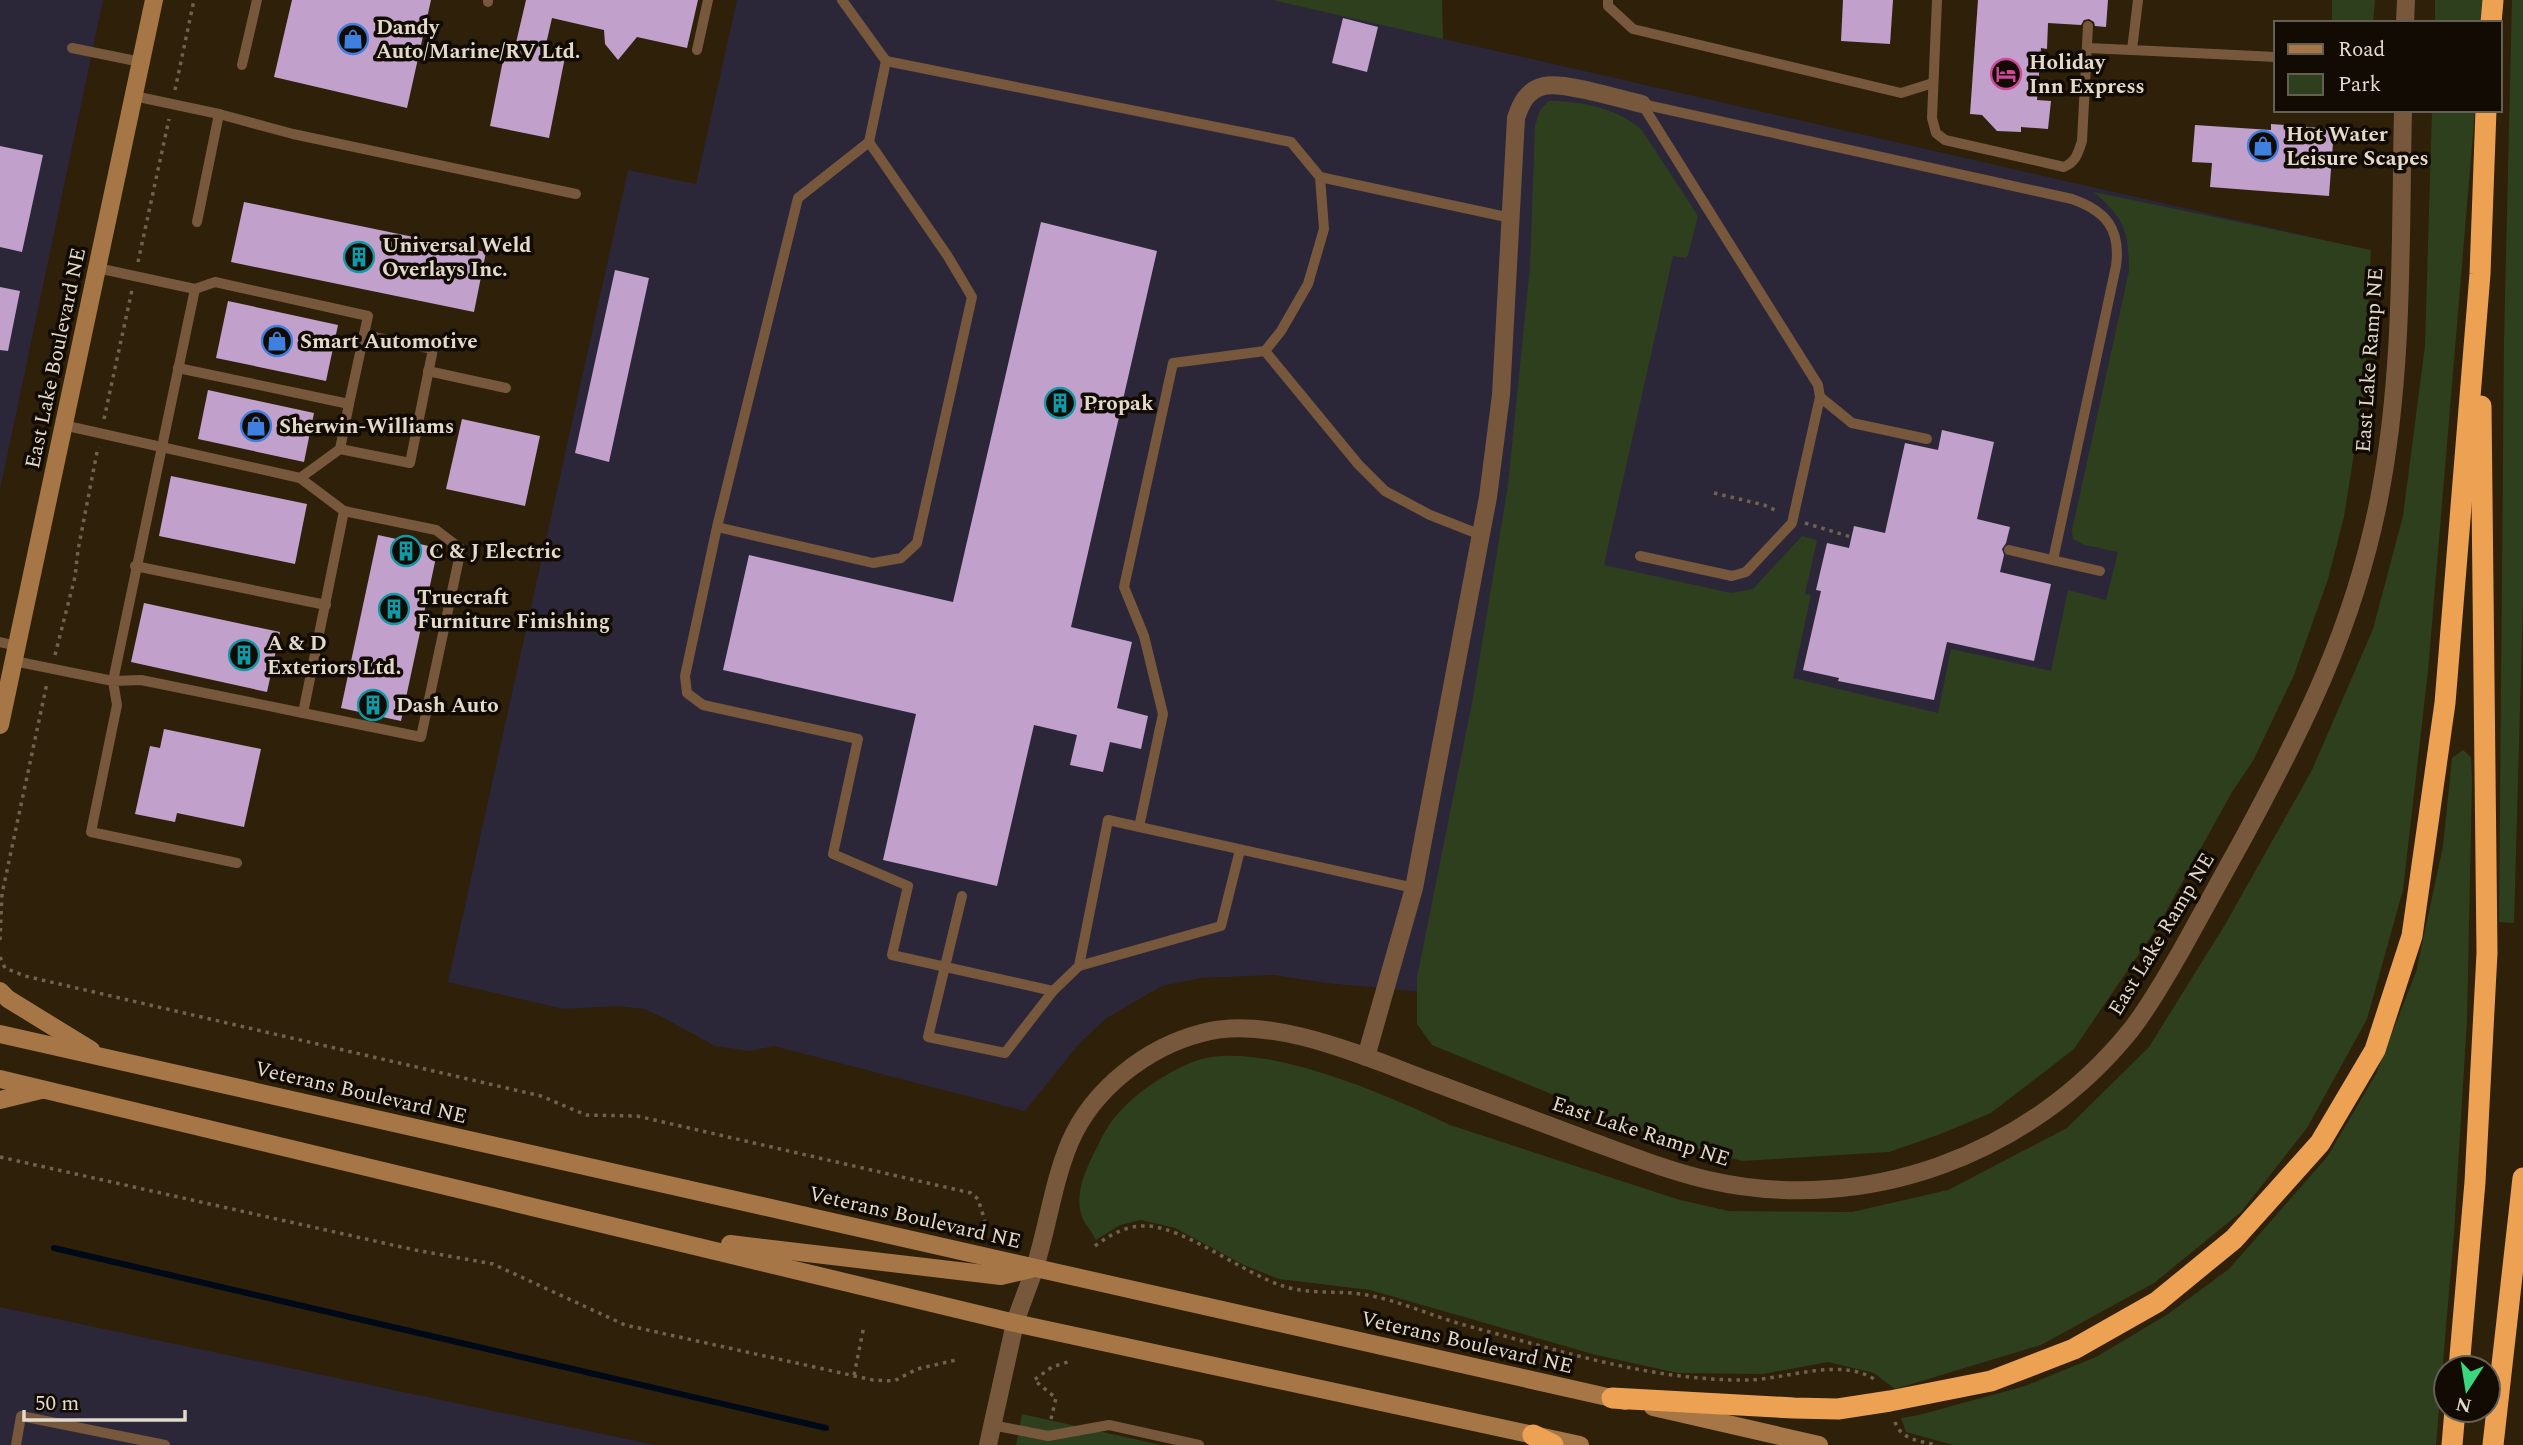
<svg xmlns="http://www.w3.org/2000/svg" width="2523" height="1445" font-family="Spectral,serif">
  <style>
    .industrial { fill: #2b2738 }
    .green { fill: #2e3f1e }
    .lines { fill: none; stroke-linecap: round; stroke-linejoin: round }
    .stream { stroke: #000918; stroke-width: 6 }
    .building { fill: #c1a0cb }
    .path { stroke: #6f634f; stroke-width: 3.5; stroke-dasharray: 3.5 5; stroke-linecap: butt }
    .service { stroke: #77583c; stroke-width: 10 }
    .minor { stroke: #77583c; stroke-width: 18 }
    .tertiary { stroke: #77583c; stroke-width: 18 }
    .secondary { stroke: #a77646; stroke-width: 18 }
    .motorway { stroke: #eda153; stroke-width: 21 }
    .labels { text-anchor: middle; stroke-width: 7; stroke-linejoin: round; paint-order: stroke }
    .poi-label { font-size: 21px; font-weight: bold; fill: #e3dacc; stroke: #110b03; text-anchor: start }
    .street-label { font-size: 21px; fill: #e3dacc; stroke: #110b03 }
  </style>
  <rect width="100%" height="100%" fill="#2e2009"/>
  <g class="industrial">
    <polygon points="0,0 103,0 0,490"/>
    <polygon points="737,0 1273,0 2320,239 2310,476 2254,681 1457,995 1325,983 1274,975 1201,978 1162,986 1105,1019 1078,1045 1025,1111 774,1046 750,1051 715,1046 666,1019 644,1009 619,1006 563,1009 448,982 628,170 696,184"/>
    <polygon points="0,1307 655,1445 0,1445"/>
  </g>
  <g class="green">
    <polygon points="1272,0 1442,0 1443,39"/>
    <polygon points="2332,0 2375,0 2373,23 2332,23"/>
    <polygon points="2435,0 2484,0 2482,23 2435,23"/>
    <polygon points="2512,0 2523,0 2523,602 2514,923 2499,922 2504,341"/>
    <path d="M1549 101C1582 101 1617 108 1642 130L1698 216 1688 255 1686 258 1673 256 1604 565 1731 593 1753 589 1802 536 1817 540 1805 594 1811 595 1793 678 1938 713 1951 649 2051 671 2068 590 2106 600 2118 552 2085 545 2073 539 2072 530 2129 271C2129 230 2124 219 2094 192L2371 250 2365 384 2344 517 2328 579 2294 675 2253 761 2232 792 2158 926 2074 1049 1991 1113 1938 1135 1889 1152 1742 1161 1661 1139 1432 1045 1417 1024V978L1473 698 1508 485 1530 267 1535 126 1540 110Z"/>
    <path d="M2432 110H2475L2428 671 2403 890 2367 1019 2307 1128 2241 1212 2154 1283 2041 1345 1895 1389 1874 1373 1828 1362 1763 1374 1678 1373 1596 1355 1370 1290 1279 1279 1244 1265 1175 1228 1141 1220 1120 1225 1096 1240C1092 1232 1085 1224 1082 1217 1073 1190 1089 1164 1100 1141 1110 1119 1129 1100 1149 1086 1167 1074 1190 1060 1212 1057 1276 1047 1391 1096 1450 1125L1680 1200 1729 1211 1852 1212 1948 1190 2067 1128 2149 1047 2226 923 2312 770 2373 629 2403 516 2425 346Z"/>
    <polygon points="2463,750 2471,757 2472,781 2467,1020 2454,1233 2436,1445 1953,1445 1906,1432 1901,1418 1919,1415 2025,1386 2096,1357 2168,1314 2229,1269 2327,1157 2376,1074 2416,972 2443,846 2452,758"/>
    <polygon points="1022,1414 1161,1445 1016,1445"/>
  </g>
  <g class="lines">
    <polyline class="stream" points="54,1248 826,1428"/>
  </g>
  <g class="building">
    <polygon points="292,0 431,0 407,108 274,77"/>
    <polygon points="526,0 698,0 687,48 637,37 618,60 605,44 604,30 552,18 544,53 565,57 549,138 490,126 506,45 515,47"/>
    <polygon points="1843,0 1893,0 1890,44 1841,41"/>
    <polygon points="1978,0 2108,0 2106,27 2095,26 2094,22 2089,19 2084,20 2081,25 2048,23 2047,49 2041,48 2037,100 2051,101 2048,129 2021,127 2021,132 1997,131 1982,115 1970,114"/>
    <polygon points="1343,18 1378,27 1367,72 1332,63"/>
    <polygon points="2271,124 2334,129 2329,196 2210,187 2212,163 2192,162 2195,125 2271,130"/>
    <polygon points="0,146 43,155 22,252 0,247"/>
    <polygon points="244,202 486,252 474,312 231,262"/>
    <polygon points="1041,222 1157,251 1071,627 1132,642 1117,708 1148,716 1141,749 1110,742 1103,772 1070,765 1077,735 1034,725 997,886 883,860 916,714 723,670 749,555 953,602"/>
    <polygon points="615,270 649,278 609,462 575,453"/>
    <polygon points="0,287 20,291 8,351 0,350"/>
    <polygon points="228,301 338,325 326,381 216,358"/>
    <polygon points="208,390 314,413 304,462 198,439"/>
    <polygon points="462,419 540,436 525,506 446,489"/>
    <polygon points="1942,430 1994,442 1977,519 2010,527 2006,543 2002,549 2004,555 2000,572 2051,584 2034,661 1947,642 1934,700 1838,681 1839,678 1803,670 1821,591 1816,590 1827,543 1849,548 1854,526 1885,533 1905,443 1938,450"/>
    <polygon points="171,476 307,504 295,564 159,536"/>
    <polygon points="378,535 438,548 401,721 341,708"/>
    <polygon points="144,603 280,632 267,692 131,662"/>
    <polygon points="164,729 261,749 244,827 177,813 175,822 135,814 150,746 160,748"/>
  </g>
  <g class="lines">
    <g class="path">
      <polyline points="175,90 194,0"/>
      <polyline points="138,262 169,119"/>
      <polyline points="104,419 132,290"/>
      <polyline points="1714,493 1764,505 1779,512"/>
      <polyline points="1805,523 1851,537"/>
      <polyline points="55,655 75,577 78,550 98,447"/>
      <polyline points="0,940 2,894 47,683"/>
      <polyline points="0,957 5,968 25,976 541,1096 586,1115 637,1116 971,1193 978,1199 985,1221"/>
      <polyline points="0,1157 415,1250 493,1264 625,1325 873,1380 894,1381 917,1369 956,1360"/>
      <path d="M1095 1246C1111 1234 1127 1225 1148 1226 1185 1228 1243 1273 1283 1286 1309 1295 1340 1290 1367 1295 1401 1301 1434 1317 1468 1326 1561 1351 1651 1381 1748 1380 1788 1379 1843 1356 1877 1381"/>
      <polyline points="854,1375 864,1326"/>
      <polyline points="1051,1419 1056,1398 1034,1380 1052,1367 1068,1362"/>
      <path d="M1895 1422C1901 1440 1920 1441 1937 1445"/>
    </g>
    <g class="service">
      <polyline points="842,0 886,61 869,142"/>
      <polyline points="1608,0 1608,6 1633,29 1901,93 1933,83"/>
      <path d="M1937 0 1932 118 1936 133 1945 140 2064 167C2076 162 2078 153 2082 141L2088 26"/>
      <polyline points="2138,0 2132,50 2276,57"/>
      <polyline points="488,2 488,0"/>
      <polyline points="72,48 141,62"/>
      <polyline points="2087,48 2132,50"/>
      <polyline points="697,50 708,0"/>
      <polyline points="886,61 1291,142 1320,177 1324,229 1308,284 1281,331 1265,351"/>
      <polyline points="242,65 257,0"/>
      <polyline points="134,96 219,114 197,222"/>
      <path d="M1642 104 2072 199C2106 211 2121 229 2116 266L2053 560"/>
      <polyline points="219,114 293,134 576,194"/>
      <polyline points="1320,177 1511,218"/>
      <polyline points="178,368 349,404 368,316 215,282 195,289"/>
      <polyline points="428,371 506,388"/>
      <polyline points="1820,397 1852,423 1927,439"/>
      <polyline points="349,404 340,449 410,463 433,349 364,335"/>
      <polyline points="63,425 300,478 344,511 303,713 141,680 113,681 117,705 91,832 237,863"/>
      <polyline points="300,478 340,449"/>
      <polyline points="717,527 873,563 901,558 917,543 972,297 947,255 869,142 798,198 717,527 685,676 687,693 703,705 858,739 833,854 908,886 892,955 1053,991"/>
      <polyline points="2009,550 2100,571"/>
      <polyline points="1640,556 1732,576 1746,572 1792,523 1820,397 1818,385 1642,104"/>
      <polyline points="135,566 326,605"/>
      <polyline points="0,642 17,646"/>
      <polyline points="14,661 113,681 195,289 97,268"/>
      <polyline points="303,713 421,737 461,549 436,530 344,511"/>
      <polyline points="1139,827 1163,714 1144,636 1124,587 1173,363 1265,351 1358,464 1385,491 1430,515 1481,535"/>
      <polyline points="1240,850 1221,926 1079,966 1108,820 1414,888"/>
      <polyline points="962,896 928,1037 1005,1053 1053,991 1079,966"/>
      <polyline points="992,1425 1048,1436 1109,1425 1199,1445"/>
      <polyline points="16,1445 21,1416 165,1445"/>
    </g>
    <g class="minor">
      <path d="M1366 1057 1414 888 1488 497 1501 395 1516 118C1521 103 1527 90 1544 86 1563 81 1620 99 1642 104"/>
      <polyline points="988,1445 1015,1323"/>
    </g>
    <g class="tertiary">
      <polyline points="2405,23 2406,0"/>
      <path d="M1015 1323C1021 1304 1029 1286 1035 1267 1048 1226 1053 1182 1070 1142 1093 1089 1147 1047 1202 1033 1272 1014 1365 1057 1430 1081 1482 1100 1533 1120 1585 1139 1626 1154 1666 1170 1708 1180 1865 1216 2030 1155 2130 1031 2150 1006 2165 978 2181 951 2202 913 2223 875 2244 837 2305 724 2354 626 2379 499 2404 372 2400 239 2403 110"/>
    </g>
    <g class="secondary">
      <polyline points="0,725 154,0"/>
      <polyline points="0,991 8,999 91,1050"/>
      <polyline points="0,1034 1625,1401"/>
      <polyline points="0,1079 1015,1323 1580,1445"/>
      <polyline points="0,1100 41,1090"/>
      <polyline points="730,1244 1001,1276 1031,1269"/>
      <polyline points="1653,1407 1819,1445"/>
    </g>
    <g class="motorway">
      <polyline points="2491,23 2493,0"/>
      <polyline points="2459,1368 2475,1182 2487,953 2481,406"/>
      <polyline points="1612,1398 1794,1408 1838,1409 1890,1401 1991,1381 2074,1349 2157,1302 2234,1239 2320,1143 2375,1050 2412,936 2445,703 2480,274 2486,110"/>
      <polyline points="1533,1435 1553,1445"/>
      <polyline points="2452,1445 2455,1410"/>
      <polyline points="2493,1445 2523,1178"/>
    </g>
  </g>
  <defs>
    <g id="shop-ring" transform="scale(1.575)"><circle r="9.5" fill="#110b03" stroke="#3f7fe0" stroke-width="1.5"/><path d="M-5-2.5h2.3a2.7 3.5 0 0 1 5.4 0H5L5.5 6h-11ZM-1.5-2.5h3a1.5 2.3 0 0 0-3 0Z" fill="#3f7fe0"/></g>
    <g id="hotel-ring" transform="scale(1.575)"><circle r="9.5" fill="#110b03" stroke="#d1479c" stroke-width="1.5"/><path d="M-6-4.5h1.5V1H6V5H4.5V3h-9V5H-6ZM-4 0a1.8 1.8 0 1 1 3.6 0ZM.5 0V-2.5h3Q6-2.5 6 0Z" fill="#d1479c"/></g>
    <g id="building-ring" transform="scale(1.575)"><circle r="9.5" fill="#110b03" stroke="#0f9aa8" stroke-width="1.5"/><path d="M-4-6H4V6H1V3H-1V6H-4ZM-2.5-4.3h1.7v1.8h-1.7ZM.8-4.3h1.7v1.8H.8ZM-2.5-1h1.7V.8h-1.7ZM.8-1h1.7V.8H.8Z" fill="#0f9aa8"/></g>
  </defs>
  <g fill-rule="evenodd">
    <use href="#shop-ring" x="353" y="39"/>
    <use href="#hotel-ring" x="2006" y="74"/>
    <use href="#shop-ring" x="2263" y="146"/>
    <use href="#building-ring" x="359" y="257"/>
    <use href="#shop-ring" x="277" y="341"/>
    <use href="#building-ring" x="1060" y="403"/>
    <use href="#shop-ring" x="256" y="426"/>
    <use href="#building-ring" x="406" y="551"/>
    <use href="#building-ring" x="394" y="609"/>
    <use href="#building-ring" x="244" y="655"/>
    <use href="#building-ring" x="373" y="705"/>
  </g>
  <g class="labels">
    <g class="poi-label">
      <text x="376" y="34">Dandy<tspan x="376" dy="24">Auto/Marine/RV Ltd.</tspan></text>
      <text x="2029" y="69">Holiday<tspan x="2029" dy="24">Inn Express</tspan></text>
      <text x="2286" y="141">Hot Water<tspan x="2286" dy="24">Leisure Scapes</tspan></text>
      <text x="382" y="252">Universal Weld<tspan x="382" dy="24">Overlays Inc.</tspan></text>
      <text x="300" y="348">Smart Automotive</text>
      <text x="1083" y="410">Propak</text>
      <text x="279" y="433">Sherwin-Williams</text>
      <text x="429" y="558">C &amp; J Electric</text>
      <text x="417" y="604">Truecraft<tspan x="417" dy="24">Furniture Finishing</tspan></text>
      <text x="267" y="650">A &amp; D<tspan x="267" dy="24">Exteriors Ltd.</tspan></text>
      <text x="396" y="712">Dash Auto</text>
    </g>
    <g class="street-label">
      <text transform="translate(55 358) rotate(-78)" y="7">East Lake Boulevard NE</text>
      <text transform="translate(2369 360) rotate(-86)" y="7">East Lake Ramp NE</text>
      <text transform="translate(2161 934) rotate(-59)" y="7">East Lake Ramp NE</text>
      <text transform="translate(361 1092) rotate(13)" y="7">Veterans Boulevard NE</text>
      <text transform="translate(1641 1131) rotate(18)" y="7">East Lake Ramp NE</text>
      <text transform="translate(915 1217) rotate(13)" y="7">Veterans Boulevard NE</text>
      <text transform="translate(1467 1342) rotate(13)" y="7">Veterans Boulevard NE</text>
    </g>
  </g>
  <rect x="2274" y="21" width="228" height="91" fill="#110b03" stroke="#655e53" stroke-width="2"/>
  <rect x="2288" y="44" width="35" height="10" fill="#a77646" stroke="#655e53" stroke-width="2"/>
  <text x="2338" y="56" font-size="21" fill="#e3dacc">Road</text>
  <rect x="2288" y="74" width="35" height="21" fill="#2e3f1e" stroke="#655e53" stroke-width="2"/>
  <text x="2338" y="91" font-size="21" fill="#e3dacc">Park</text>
  <g transform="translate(2467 1389) rotate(192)"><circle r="33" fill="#110b03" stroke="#655e53" stroke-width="2"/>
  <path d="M0-5L12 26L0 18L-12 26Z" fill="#3bd77e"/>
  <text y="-10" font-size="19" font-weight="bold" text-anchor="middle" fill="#e3dacc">N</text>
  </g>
  <path d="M24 1410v10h161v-10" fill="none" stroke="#e3dacc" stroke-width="3.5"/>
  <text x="35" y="1410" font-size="21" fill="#e3dacc" stroke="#110b03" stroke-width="5" paint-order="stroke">50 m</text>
</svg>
